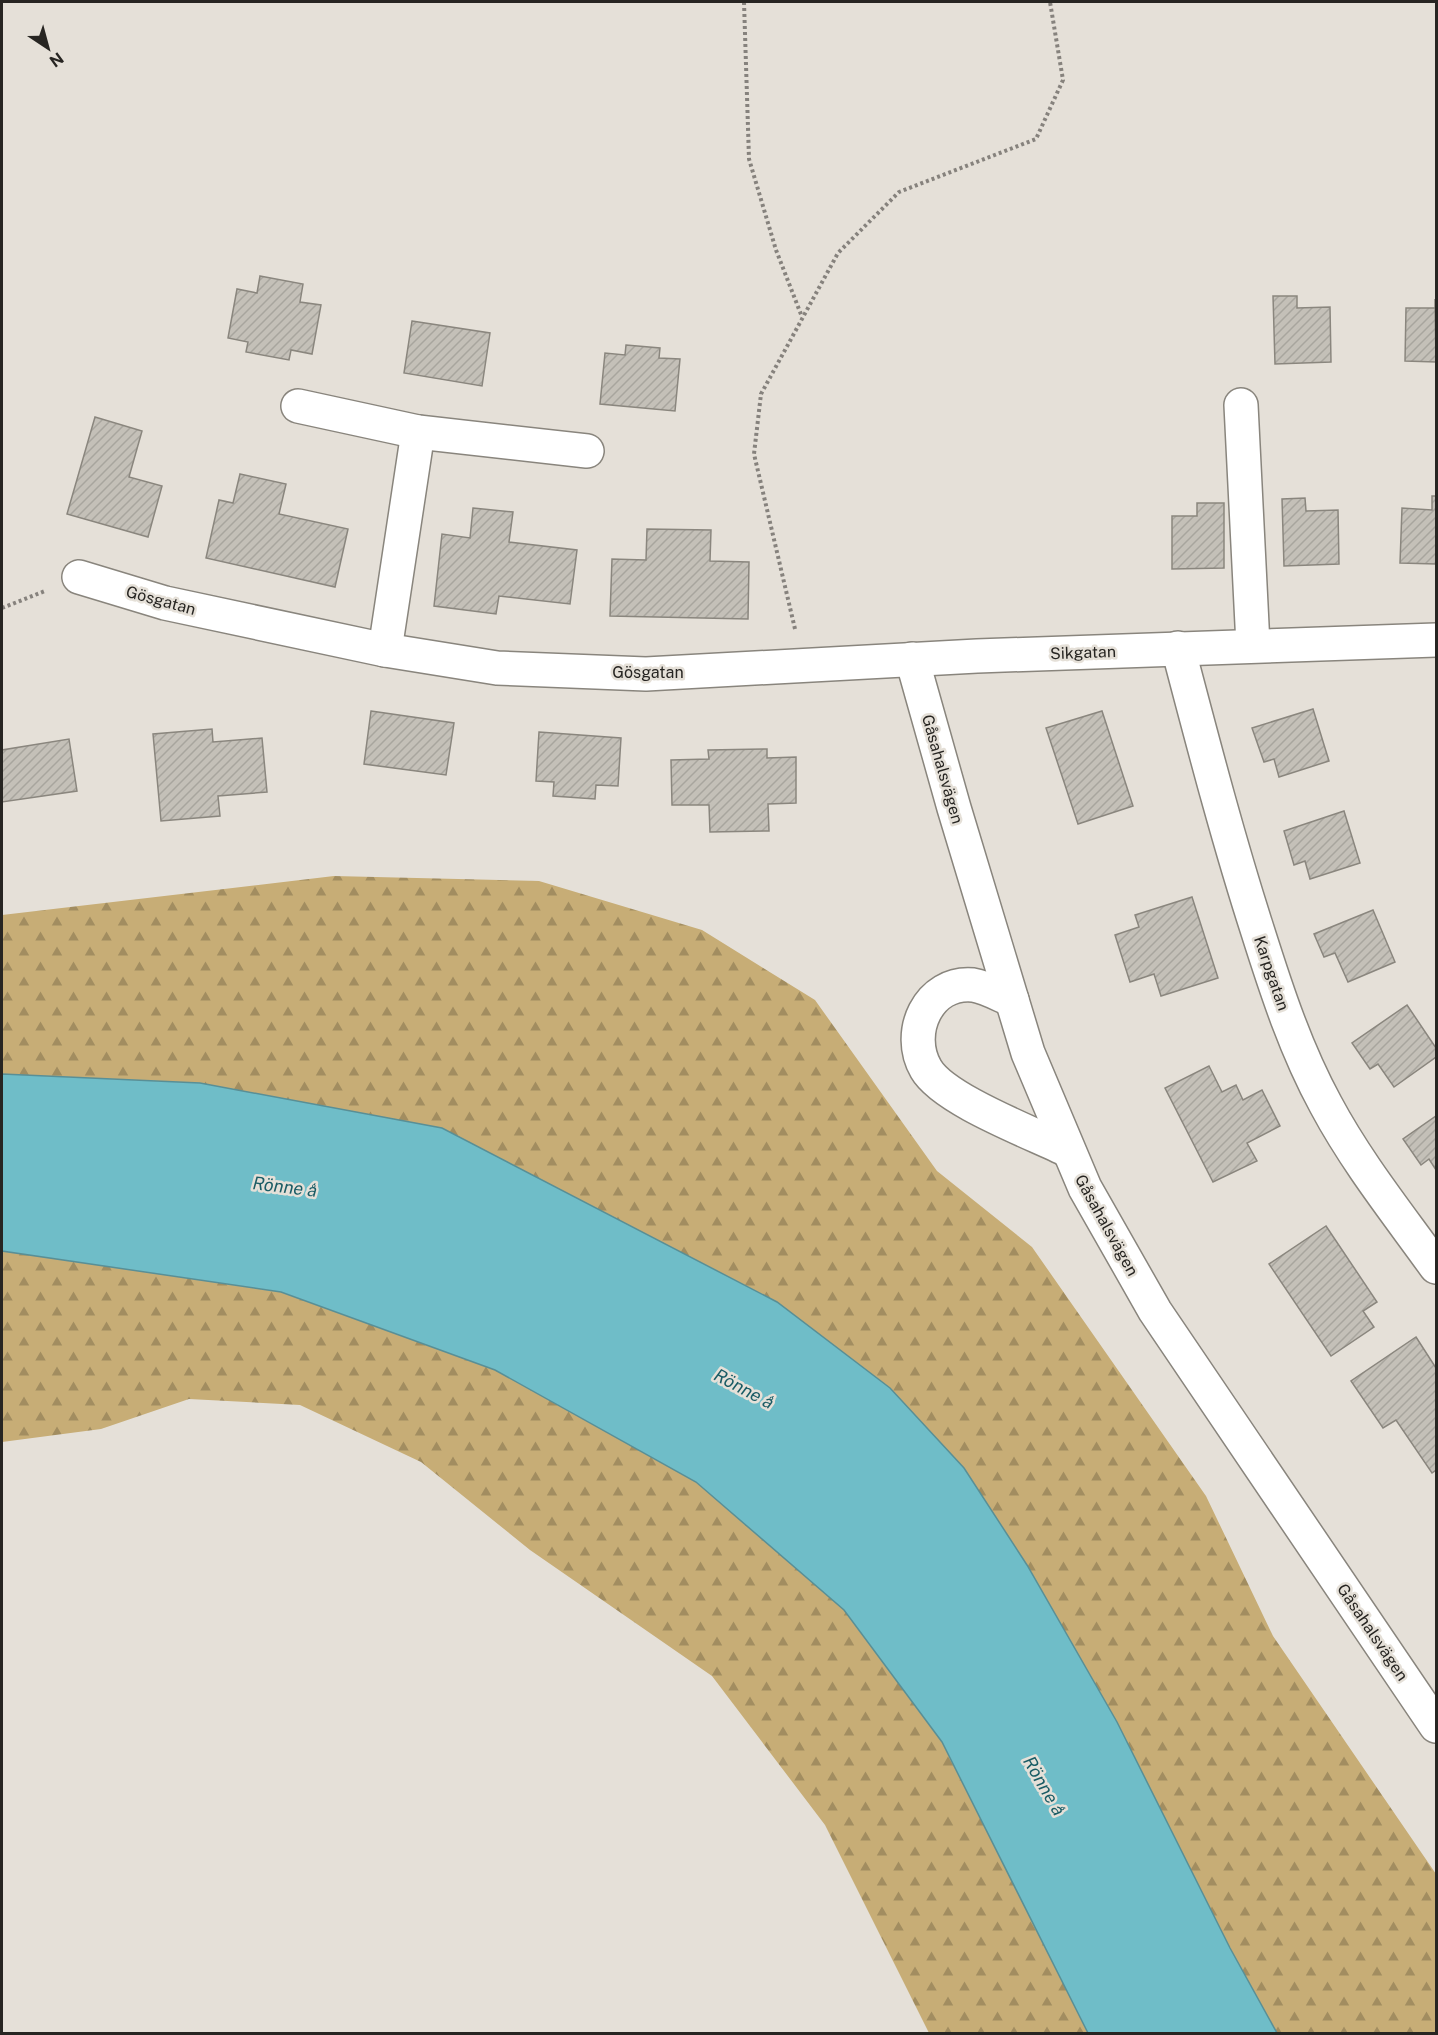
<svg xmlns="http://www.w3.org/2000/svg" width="1438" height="2035" font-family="'Public Sans',sans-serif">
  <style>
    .forest { fill: url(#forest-firs) }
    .water { fill: #6fbdc8; stroke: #598f96; stroke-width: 1.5 }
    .building { fill: url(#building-hatch); stroke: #8a867e; stroke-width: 1.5 }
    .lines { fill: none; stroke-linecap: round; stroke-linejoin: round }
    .minor-casing { stroke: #89857d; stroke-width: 36 }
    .path { stroke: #86827d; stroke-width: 4; stroke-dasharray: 3 3; stroke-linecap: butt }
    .minor { stroke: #fff; stroke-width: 33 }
    .labels { text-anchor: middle; stroke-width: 5; stroke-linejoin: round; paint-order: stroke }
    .street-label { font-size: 16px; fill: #272522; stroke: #e5e0d8 }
    .water-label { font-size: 18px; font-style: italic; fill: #1a5c65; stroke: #e5e0d8 }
  </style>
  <defs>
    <pattern id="forest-firs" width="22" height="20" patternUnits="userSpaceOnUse" patternTransform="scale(1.5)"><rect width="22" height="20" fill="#c7ad76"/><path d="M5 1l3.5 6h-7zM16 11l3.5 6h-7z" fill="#a28d60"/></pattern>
    <pattern id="building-hatch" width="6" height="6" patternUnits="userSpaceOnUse" patternTransform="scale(1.5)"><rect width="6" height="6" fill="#c4c0b8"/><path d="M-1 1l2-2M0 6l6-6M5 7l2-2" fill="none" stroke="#a8a59e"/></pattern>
  </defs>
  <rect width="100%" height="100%" fill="#e5e0d8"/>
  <g class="forest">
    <polygon points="334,876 539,881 702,930 815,1000 937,1171 1032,1247 1206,1496 1273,1636 1436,1874 1436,2033 1277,2033 1230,1948 1117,1722 1027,1565 964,1468 777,1302 614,1218 200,1083 2,1074 2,915"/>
    <polygon points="2,1251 281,1292 495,1370 696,1482 844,1610 942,1742 1088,2033 929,2033 825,1825 712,1676 530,1550 421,1462 300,1405 189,1399 101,1429 2,1442"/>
  </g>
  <polygon class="water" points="2,1074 200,1083 442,1128 777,1302 890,1388 964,1468 1027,1565 1117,1722 1230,1948 1277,2033 1088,2033 942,1742 844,1610 696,1482 495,1370 281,1292 2,1251"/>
  <g class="building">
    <polygon points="260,276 303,284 300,302 321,305 312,354 291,350 289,360 246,352 248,342 228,338 237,289 257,293"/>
    <polygon points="1273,296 1297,296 1297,308 1330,307 1331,362 1275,364"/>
    <polygon points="1435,299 1436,362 1405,361 1406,308 1435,308"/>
    <polygon points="412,321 490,333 482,386 404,373"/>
    <polygon points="626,345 660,348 659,358 680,359 675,411 600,404 605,353 625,355"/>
    <polygon points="95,417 142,431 129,477 162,486 148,537 67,514"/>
    <polygon points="240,474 286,484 279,514 348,529 335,587 206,558 219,500 233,503"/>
    <polygon points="1432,496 1436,496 1436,564 1400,563 1402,508 1432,510"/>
    <polygon points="1305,498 1306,511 1338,510 1339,564 1284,566 1282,499"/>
    <polygon points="1197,503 1224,503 1224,568 1172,569 1172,516 1197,516"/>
    <polygon points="473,508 513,512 509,542 577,550 570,604 499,596 496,614 434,606 442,534 470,538"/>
    <polygon points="647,529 711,530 710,561 749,562 748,619 610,616 612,559 646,560"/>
    <polygon points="1313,709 1329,761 1279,777 1274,759 1264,762 1252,728"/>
    <polygon points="371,711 454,723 446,775 364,764"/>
    <polygon points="1102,711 1133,806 1078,824 1046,728"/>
    <polygon points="212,729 213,742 262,738 267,792 218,796 220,816 161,821 153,734"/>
    <polygon points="539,732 621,738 618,786 596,785 595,799 553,796 554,782 536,781"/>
    <polygon points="69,739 77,791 2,802 2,750"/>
    <polygon points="767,749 767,758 796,757 796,803 768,804 769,831 710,832 709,805 672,805 671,760 709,759 708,750"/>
    <polygon points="1344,811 1360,863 1310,879 1305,861 1294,865 1284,831"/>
    <polygon points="1192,897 1218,978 1161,996 1154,974 1130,982 1115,935 1139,927 1135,915"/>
    <polygon points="1373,910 1395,962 1348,982 1335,953 1324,957 1314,934"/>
    <polygon points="1407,1005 1436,1048 1436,1057 1394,1087 1378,1064 1370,1069 1352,1043"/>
    <polygon points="1209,1066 1222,1092 1236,1085 1243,1100 1262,1090 1280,1126 1247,1143 1257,1161 1213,1182 1165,1088"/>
    <polygon points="1436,1116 1436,1170 1429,1159 1421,1165 1403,1139"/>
    <polygon points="1326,1226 1377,1302 1363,1311 1374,1327 1331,1356 1269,1264"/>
    <polygon points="1416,1337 1436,1368 1436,1470 1432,1473 1396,1420 1383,1428 1351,1381"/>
  </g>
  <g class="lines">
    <g class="minor-casing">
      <g id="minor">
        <polyline points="1241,405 1253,645"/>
        <polyline points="298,406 418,432 587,451"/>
        <polyline points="79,577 165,603 385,650 497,668 646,674 977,656 1436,640"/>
        <path d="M1178 648C1203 743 1228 839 1258 932 1277 992 1296 1050 1326 1105 1357 1163 1398 1214 1436 1267"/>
        <polyline points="385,650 418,432"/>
        <polyline points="912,659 954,808 1028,1053 1085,1188 1155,1311 1436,1726"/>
        <path d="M1012 1000C1000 995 986 987 973 985 928 981 905 1033 926 1069 944 1100 1033 1133 1067 1150"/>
      </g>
    </g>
    <g class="path">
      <polyline points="744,2 749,159 776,250 802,317"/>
      <polyline points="2,608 45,591"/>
      <polyline points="795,629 754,454 761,394 838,253 899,192 1036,139 1063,80 1050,2"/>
    </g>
    <use href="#minor" class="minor"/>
  </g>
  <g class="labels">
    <g class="street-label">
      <text transform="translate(161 600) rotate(15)" y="6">Gösgatan</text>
      <text transform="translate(1083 652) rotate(-2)" y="6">Sikgatan</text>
      <text x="648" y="678">Gösgatan</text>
      <text transform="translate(943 769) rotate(74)" y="6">Gåsahalsvägen</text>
      <text transform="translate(1272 973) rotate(71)" y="6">Karpgatan</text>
      <text transform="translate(1107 1225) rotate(61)" y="6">Gåsahalsvägen</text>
      <text transform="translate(1373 1632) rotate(56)" y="6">Gåsahalsvägen</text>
    </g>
    <g class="water-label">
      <text transform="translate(285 1187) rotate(7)" y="6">Rönne å</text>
      <text transform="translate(744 1389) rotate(28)" y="6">Rönne å</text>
      <text transform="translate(1044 1786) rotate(60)" y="6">Rönne å</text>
    </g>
  </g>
  <rect width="1438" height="2035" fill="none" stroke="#272522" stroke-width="6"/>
  <g transform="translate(48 48) rotate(144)" stroke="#e5e0d8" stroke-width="4.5" paint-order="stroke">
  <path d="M0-4.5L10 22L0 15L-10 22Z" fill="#272522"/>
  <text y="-9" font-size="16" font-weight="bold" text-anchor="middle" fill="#272522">N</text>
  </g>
</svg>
